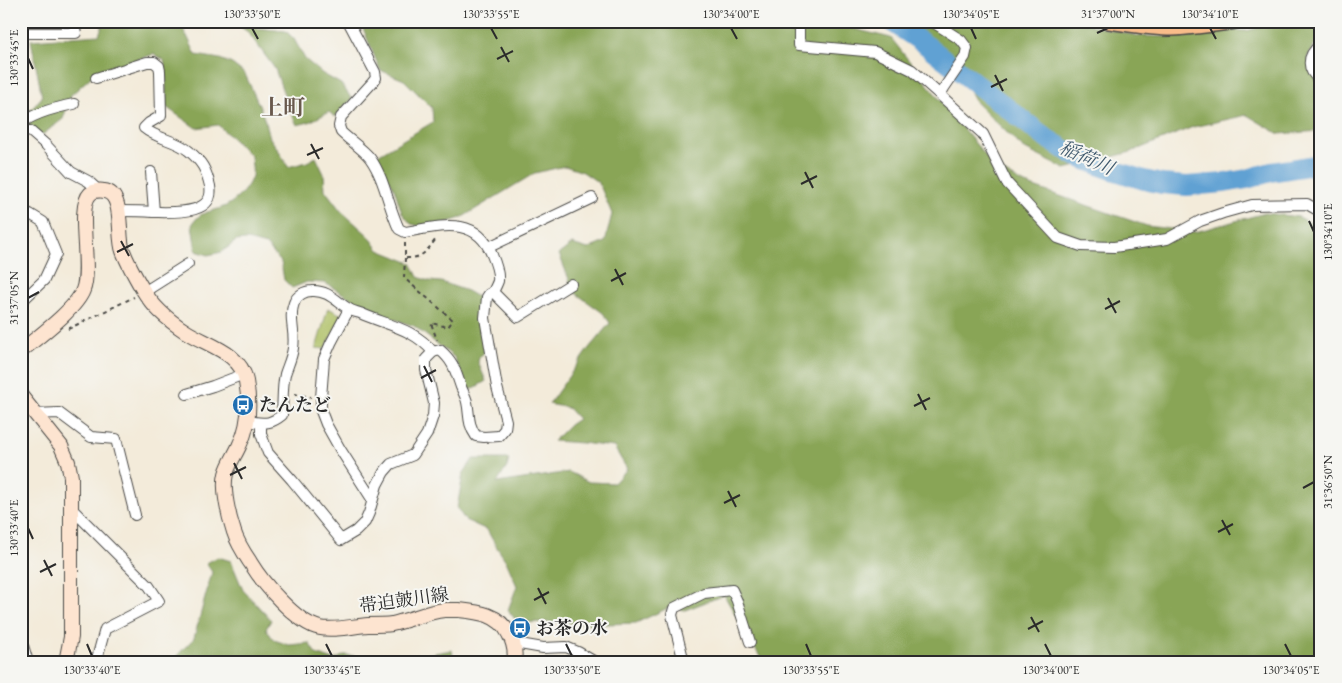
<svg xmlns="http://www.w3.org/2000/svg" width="1342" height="683" font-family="'EB Garamond','Noto Serif JP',serif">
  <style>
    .green { fill: #acbe61; stroke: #6c7446 }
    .forest { fill: #89a557; stroke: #5a6841 }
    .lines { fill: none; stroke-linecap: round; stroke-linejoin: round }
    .river { stroke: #60a1d3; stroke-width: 20 }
    .street-casing { stroke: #494845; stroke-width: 12 }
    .secondary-casing { stroke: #494845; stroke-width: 16 }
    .primary-casing { stroke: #494845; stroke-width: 18 }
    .path { stroke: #494845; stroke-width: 2; stroke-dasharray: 4 4; stroke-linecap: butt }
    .street { stroke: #fff; stroke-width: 10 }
    .secondary { stroke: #fde4d0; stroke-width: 14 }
    .primary { stroke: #f9bc8a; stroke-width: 15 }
    .ticks { fill: none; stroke: #2b2b2b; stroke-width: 2 }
    .labels { text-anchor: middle; stroke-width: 4; stroke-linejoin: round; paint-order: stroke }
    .poi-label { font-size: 18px; font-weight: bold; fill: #2b2b2b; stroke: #f6f6f2; text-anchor: start }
    .street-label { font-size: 18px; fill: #2b2b2b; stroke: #f6f6f2 }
    .water-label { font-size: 19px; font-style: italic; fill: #405a6e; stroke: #f6f6f2 }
    .district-label { font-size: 22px; font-weight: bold; fill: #69594d; stroke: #f6f6f2 }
    .neatline { fill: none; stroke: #2b2b2b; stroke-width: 2 }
    .ticks-label { font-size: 12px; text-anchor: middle; fill: #2b2b2b }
  </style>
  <rect width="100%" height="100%" fill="#f6f6f2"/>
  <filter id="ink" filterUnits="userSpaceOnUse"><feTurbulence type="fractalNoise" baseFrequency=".02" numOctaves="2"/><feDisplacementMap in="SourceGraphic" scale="10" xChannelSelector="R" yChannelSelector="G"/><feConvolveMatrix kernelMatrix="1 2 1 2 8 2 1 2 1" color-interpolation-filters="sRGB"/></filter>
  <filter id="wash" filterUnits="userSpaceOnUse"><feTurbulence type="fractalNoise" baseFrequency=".0096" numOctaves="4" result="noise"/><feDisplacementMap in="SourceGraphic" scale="20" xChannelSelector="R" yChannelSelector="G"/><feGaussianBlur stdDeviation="1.12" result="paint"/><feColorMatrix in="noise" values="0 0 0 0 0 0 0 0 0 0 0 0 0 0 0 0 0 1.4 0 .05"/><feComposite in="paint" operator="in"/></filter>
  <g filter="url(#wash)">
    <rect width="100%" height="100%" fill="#f3ebda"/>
    <polygon class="green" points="328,308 342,315 325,349 316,348"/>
    <g class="forest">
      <path d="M104 21H178L187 36 196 55 220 59 232 64 245 74 259 105 267 126 270 138 279 151 288 167 307 162 316 157 324 174 325 190 341 211 369 236 379 250 411 263 418 277 429 281 441 282 467 291 481 299V319L486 350 479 358 478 362 486 381 469 391 454 357 414 326 374 312 360 304 325 283 307 282 292 288 284 280 281 262 266 245 247 240 236 241 222 252 208 255 196 251 192 225C200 211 207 213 221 208 233 204 246 191 251 179 254 173 251 162 251 156L218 125 196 128 166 107V71L164 60 154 54 93 75 71 95 63 119 42 135 21 124 24 118 42 97 31 40 99 35Z"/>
      <polygon points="232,21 255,21 256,28 286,31 294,39 305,59 323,74 341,84 352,99 335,117 329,112 309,122 297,125 287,103 275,69 248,32"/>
      <polygon points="360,21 731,21 734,28 762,31 846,27 891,38 956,120 995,167 1025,184 1147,226 1195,232 1265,213 1299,217 1321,228 1321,662 763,662 724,595 685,610 668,608 636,623 607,624 543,622 518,623 508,610 517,586 506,561 496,546 487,530 465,520 457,508 463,474 473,459 509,459 507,467 497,483 569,472 589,482 614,483 627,469 614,447 582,443 553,441 569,425 578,419 568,408 549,404 589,348 610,323 603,313 574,292 559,254 572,244 588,249 605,242 612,214 599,183 583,172 565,166 535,173 461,218 429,228 411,224 402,213 394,188 376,156 433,122 432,108 404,80 380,70"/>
      <polygon points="901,21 1080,21 1094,26 1139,36 1171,37 1197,36 1227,30 1246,31 1283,21 1321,21 1321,34 1307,58 1321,67 1321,131 1279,134 1247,115 1193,127 1131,152 1065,169 1023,148 976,103 949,53 913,25"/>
      <polygon points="218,557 231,561 243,590 271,620 266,629 274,640 289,645 309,643 316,654 334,660 345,655 381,659 418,656 452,650 454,662 171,662 194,638 212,572 206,563"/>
    </g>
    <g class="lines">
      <polyline class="river" points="890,21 926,45 1046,138 1077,157 1106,168 1144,180 1162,184 1187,186 1224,183 1247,179 1271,172 1321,164"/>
    </g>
  </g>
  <g filter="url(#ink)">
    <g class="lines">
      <g class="street-casing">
        <g id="street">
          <path d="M348 21 375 72 376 78 372 83 341 117 339 126 341 132C349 140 363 149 370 158 385 179 388 206 399 229L405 232C438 227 476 214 492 255 495 262 499 273 498 281 497 284 495 288 493 292"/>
          <polyline points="766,21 799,25 799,45 875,52 912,70 940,95"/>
          <polyline points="931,21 961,40 967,48 965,57 944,88 940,95 983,134 1007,183 1058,238 1081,246 1114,247 1167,239 1200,221 1223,213 1252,205 1307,204 1321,212"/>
          <polyline points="21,33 76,33 73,21"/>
          <path d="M1321 44C1306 56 1306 70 1321 81"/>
          <path d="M96 78 147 62H154L159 66 160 71 161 116 149 123 144 128C157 139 176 140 189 151 202 162 206 169 210 186 216 216 171 212 153 212 141 211 130 211 118 211"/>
          <path d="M21 123C38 112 55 108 74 104"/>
          <polyline points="21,134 25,131 30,131 46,145 71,172 88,181 99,191"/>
          <polyline points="151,172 154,212"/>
          <polyline points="21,222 30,214 43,222 56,254 44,280 21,302"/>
          <polyline points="489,247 592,198"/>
          <polyline points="144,292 188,264"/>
          <polyline points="349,309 331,343 324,359 321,398 321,411 326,424 340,449 372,499"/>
          <polyline points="187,394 213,386 244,374"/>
          <polyline points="34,414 59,413 91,437 116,439 135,515"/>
          <path d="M254 422C266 424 272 423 282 415 283 402 282 387 285 374 288 365 292 357 293 348 296 333 288 318 294 303 297 295 305 291 312 291 328 290 337 302 349 309 352 311 356 312 360 313 386 325 414 328 433 352"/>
          <path d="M261 423V434L268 453 292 480 341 540 356 531 365 522 369 513 377 485 384 472 391 464 413 455 427 434 433 416 434 403 426 370V359L433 352 440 350C454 362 455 370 461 387 463 392 466 397 467 402 470 415 467 423 476 436L484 437 499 436 505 429 506 421 497 387 485 318 487 297 489 294 493 292 518 317 571 284"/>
          <polyline points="72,509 149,586 159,601 105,629 96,662"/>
          <polyline points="21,639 28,662"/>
          <polyline points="514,643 543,648 566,647 578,652 595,662"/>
          <polyline points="684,662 672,615 674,608 704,593 732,590 737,601 750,642"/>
        </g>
      </g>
      <g class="secondary-casing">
        <g id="secondary">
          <path d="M21 351C38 337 76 309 83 290 92 268 76 208 90 194 93 191 99 190 104 191 125 193 117 236 123 251 128 264 136 278 143 290 153 307 168 320 185 331 206 345 241 352 246 381 250 403 250 424 240 444 236 454 229 463 226 474 222 489 229 517 234 532 237 542 244 553 250 562 262 582 296 623 320 628 335 631 353 626 368 625 376 625 385 625 392 624 410 620 427 612 444 610 449 610 454 610 459 610 479 612 499 614 509 634 514 643 516 651 514 662"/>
          <polyline points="21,396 61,446 68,462 71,477 71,637 66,662"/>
        </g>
      </g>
      <g class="primary-casing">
        <path id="primary" d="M1109 21C1130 24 1151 28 1172 28 1193 27 1214 24 1235 21"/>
      </g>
      <g class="path">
        <path d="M405 243V258C423 259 426 251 437 238"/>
        <polyline points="405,258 404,278 453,320 448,327 431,323 437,340"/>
        <polyline points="68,329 134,297"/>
        <polyline points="294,394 311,397"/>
      </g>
      <use href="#street" class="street"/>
      <use href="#secondary" class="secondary"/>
      <use href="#primary" class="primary"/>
    </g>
  </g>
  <path class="ticks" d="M252 28 258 39M491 28 497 39M731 28 737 39M971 28 976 39M1210 28 1216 39M1097 33 1108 28M501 47 509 62M28 58 33 69M497 59 513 51M995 75 1003 91M991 87 1007 79M311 144 319 159M307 155 323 148M805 172 813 188M801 184 817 176M1309 221 1314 232M121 241 129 256M117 252 133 244M615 269 623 285M611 281 626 273M28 298 39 292M1108 298 1116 313M1105 309 1120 301M424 366 432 382M421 378 436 370M918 394 926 410M914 406 930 398M234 463 242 479M230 475 246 467M1303 488 1314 482M728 491 736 507M724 503 740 495M1222 520 1230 535M28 528 33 539M1218 532 1233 524M44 560 52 576M40 572 56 564M538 588 546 604M534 600 549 592M1031 617 1039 632M1028 629 1043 621M87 644 92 656M326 644 332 656M566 644 572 656M806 644 811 656M1045 644 1051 656M1285 644 1291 656"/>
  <defs>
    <g id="bus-disc" transform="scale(1.125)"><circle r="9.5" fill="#1f6fb2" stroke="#f6f6f2"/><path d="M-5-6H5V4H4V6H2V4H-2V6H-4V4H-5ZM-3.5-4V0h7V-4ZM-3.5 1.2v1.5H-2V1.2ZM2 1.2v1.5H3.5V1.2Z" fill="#fff"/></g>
  </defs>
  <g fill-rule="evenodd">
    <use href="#bus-disc" x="243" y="405"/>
    <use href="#bus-disc" x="520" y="628"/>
  </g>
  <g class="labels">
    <g class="poi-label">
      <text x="259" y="411">たんたど</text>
      <text x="536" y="634">お茶の水</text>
    </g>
    <g class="street-label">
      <text transform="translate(404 600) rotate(-8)" y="6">帯迫皷川線</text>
    </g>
    <g class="water-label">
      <text transform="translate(1087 157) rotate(24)" y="7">稲荷川</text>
    </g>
    <g class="district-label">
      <text x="283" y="115">上町</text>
    </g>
  </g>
  <rect width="1342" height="683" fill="none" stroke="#f6f6f2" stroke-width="55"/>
  <rect x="28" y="28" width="1286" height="628" class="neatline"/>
  <g class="ticks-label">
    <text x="252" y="18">130°33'50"E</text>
    <text x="491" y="18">130°33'55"E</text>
    <text x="731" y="18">130°34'00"E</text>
    <text x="971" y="18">130°34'05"E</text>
    <text x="1108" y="18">31°37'00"N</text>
    <text x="1210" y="18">130°34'10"E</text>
    <text transform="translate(14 58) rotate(-90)" y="4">130°33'45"E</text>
    <text transform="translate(1328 232) rotate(-90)" y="4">130°34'10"E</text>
    <text transform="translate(14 298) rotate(-90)" y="4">31°37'05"N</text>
    <text transform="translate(1328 482) rotate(-90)" y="4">31°36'50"N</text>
    <text transform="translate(14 528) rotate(-90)" y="4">130°33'40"E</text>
    <text x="92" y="674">130°33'40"E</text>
    <text x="332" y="674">130°33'45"E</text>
    <text x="572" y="674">130°33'50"E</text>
    <text x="811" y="674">130°33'55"E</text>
    <text x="1051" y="674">130°34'00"E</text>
    <text x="1291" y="674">130°34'05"E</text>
  </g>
</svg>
